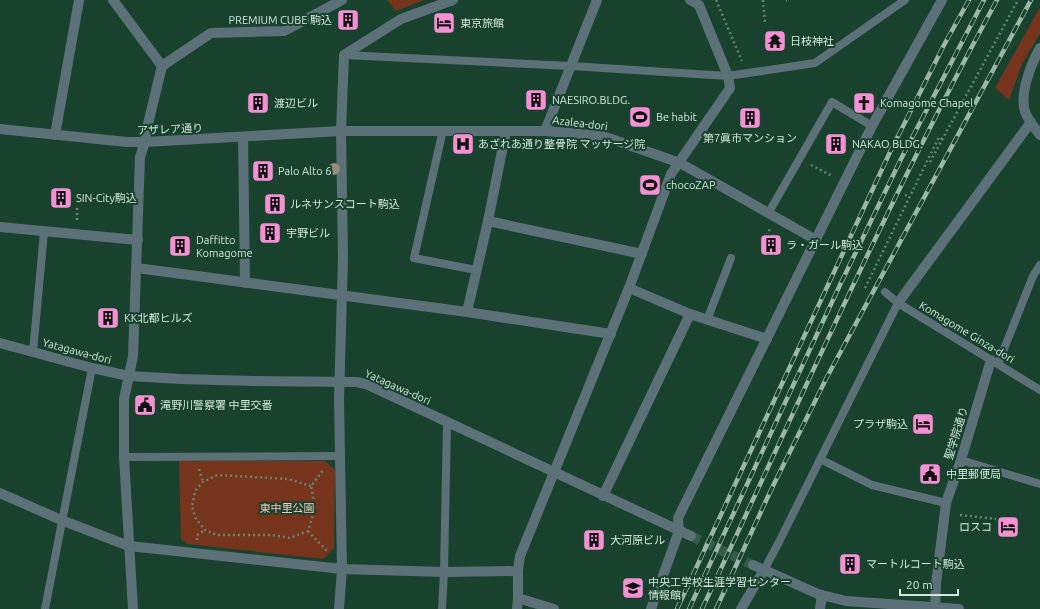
<svg xmlns="http://www.w3.org/2000/svg" width="1040" height="609" font-family="Ubuntu,'Noto Sans JP',sans-serif">
  <style>
    .green { fill: #76341c }
    .lines { fill: none; stroke-linecap: round; stroke-linejoin: round }
    .tertiary-tunnel { stroke: #345b48; stroke-width: 10; stroke-dasharray: 10 5; stroke-linecap: butt }
    .path { stroke: #638574; stroke-width: 2.5; stroke-dasharray: 2 3; stroke-linecap: butt }
    .service { stroke: #5c7077; stroke-width: 8 }
    .minor { stroke: #5c7077; stroke-width: 10 }
    .tertiary { stroke: #5c7077; stroke-width: 10 }
    .rail-casing { stroke: #9ab6a8; stroke-width: 4.5 }
    .rail { stroke: #18422e; stroke-width: 3; stroke-dasharray: 9; stroke-linecap: butt }
    .tree { fill: #938c7a }
    .labels { text-anchor: middle; stroke-width: 4; stroke-linejoin: round; paint-order: stroke }
    .poi-label { font-size: 11px; fill: #d1e7db; stroke: #18422e; text-anchor: start }
    .street-label { font-size: 11px; fill: #d1e7db; stroke: #18422e }
    .park-label { font-size: 11px; fill: #f7c8b8; stroke: #18422e }
  </style>
  <rect width="100%" height="100%" fill="#18422e"/>
  <g class="green">
    <polygon points="387,0 424,0 396,11"/>
    <polygon points="1040,7 1040,33 1022,64 1009,100 995,88"/>
    <polygon points="179,461 325,461 335,470 334,548 323,559 187,544 181,539"/>
  </g>
  <g class="lines">
    <polyline class="tertiary-tunnel" points="691,536 753,565"/>
    <g class="path">
      <polyline points="716,0 742,61"/>
      <polyline points="763,0 765,24"/>
      <polyline points="786,0 787,0"/>
      <polyline points="930,162 1018,0"/>
      <polyline points="811,165 832,176"/>
      <polyline points="905,195 910,196"/>
      <polyline points="77,220 77,206"/>
      <polyline points="764,240 770,229"/>
      <polyline points="865,288 939,137 942,139"/>
      <polyline points="199,469 203,482"/>
      <polyline points="311,486 288,479 217,475 203,482 195,491 192,507 196,519 205,530 217,535 272,535 290,538 308,531 315,509 311,486 324,469"/>
      <polyline points="960,515 996,519"/>
      <polyline points="308,531 327,551"/>
      <polyline points="197,540 197,535 205,530"/>
    </g>
    <g class="service">
      <polyline points="344,55 571,66 728,76 815,63 905,0"/>
      <polyline points="443,130 414,258 476,270"/>
      <polyline points="769,212 832,102 872,126"/>
      <polyline points="885,292 898,303 1040,390"/>
      <polyline points="707,320 731,258"/>
      <polyline points="33,352 44,232"/>
      <polyline points="998,364 1033,276 1040,265"/>
      <polyline points="124,457 339,456"/>
      <polyline points="820,459 872,485 946,503"/>
      <polyline points="961,460 1040,484"/>
      <polyline points="764,570 779,542 898,303"/>
      <polyline points="45,609 92,368"/>
      <polyline points="442,609 444,572 447,423"/>
    </g>
    <g class="minor">
      <polyline points="113,0 162,66"/>
      <path d="M1040 48C1031 64 1018 96 1026 114 1029 121 1035 128 1040 135"/>
      <polyline points="0,129 127,142 145,142 341,131 545,131 603,136 680,163 816,240"/>
      <polyline points="545,131 597,0"/>
      <polyline points="55,135 79,0"/>
      <polyline points="243,137 245,283"/>
      <polyline points="488,221 642,254"/>
      <polyline points="0,227 138,240"/>
      <polyline points="137,268 467,312 611,334"/>
      <polyline points="629,288 690,314 767,339"/>
      <polyline points="898,303 1031,122"/>
      <polyline points="467,312 488,221 506,131"/>
      <polyline points="0,493 61,520 129,546 342,569 444,572 518,571 520,556 629,288 671,174 730,88 728,76 699,5 690,0"/>
      <polyline points="603,496 690,314"/>
      <polyline points="518,598 554,609"/>
      <polyline points="133,609 124,457 124,399 133,356 140,157 145,142 147,128 162,66 211,33 284,31 342,0"/>
      <polyline points="339,609 342,569 339,399 343,257 341,131 344,55 401,19 453,0"/>
      <polyline points="517,609 518,598 518,571"/>
      <polyline points="651,609 679,531 678,518 872,126 942,0"/>
      <polyline points="741,609 764,570"/>
      <polyline points="820,609 822,595"/>
    </g>
    <g class="tertiary">
      <polyline points="0,343 92,368 129,376 181,379 254,381 356,382 366,384 691,536"/>
      <polyline points="753,565 818,594 846,601 959,609"/>
      <polyline points="935,609 936,584 946,503 961,460 991,360"/>
    </g>
    <g class="rail-casing">
      <g id="rail">
        <polyline points="677,609 890,152 944,45 969,0"/>
        <polyline points="689,609 839,287 901,159 984,0"/>
        <path d="M702 609C798 405 889 198 997 0"/>
        <polyline points="716,609 771,490 827,377 1031,0"/>
      </g>
    </g>
    <use href="#rail" class="rail"/>
  </g>
  <circle class="tree" cx="334" cy="169" r="6"/>
  <defs>
    <g id="building-square" transform="scale(1.15)"><rect x="-9" y="-9" width="18" height="18" rx="4" fill="#f491d3" stroke="#18422e"/><path d="M-4-6H4V6H1V3H-1V6H-4ZM-2.5-4.3h1.7v1.8h-1.7ZM.8-4.3h1.7v1.8H.8ZM-2.5-1h1.7V.8h-1.7ZM.8-1h1.7V.8H.8Z" fill="#111"/></g>
    <g id="hotel-square" transform="scale(1.15)"><rect x="-9" y="-9" width="18" height="18" rx="4" fill="#f491d3" stroke="#18422e"/><path d="M-6-4.5h1.5V1H6V5H4.5V3h-9V5H-6ZM-4 0a1.8 1.8 0 1 1 3.6 0ZM.5 0V-2.5h3Q6-2.5 6 0Z" fill="#111"/></g>
    <g id="temple-square" transform="scale(1.15)"><rect x="-9" y="-9" width="18" height="18" rx="4" fill="#f491d3" stroke="#18422e"/><path d="M0-6L5-2H3V0L6.5 2.5H4V6H1.5V3h-3V6H-4V2.5H-6.5L-3 0V-2H-5Z" fill="#111"/></g>
    <g id="church-square" transform="scale(1.15)"><rect x="-9" y="-9" width="18" height="18" rx="4" fill="#f491d3" stroke="#18422e"/><path d="M-1.2-6h2.4v3.5h3.3v2.4h-3.3V6h-2.4V-.1h-3.3v-2.4h3.3Z" fill="#111"/></g>
    <g id="stadium-square" transform="scale(1.15)"><rect x="-9" y="-9" width="18" height="18" rx="4" fill="#f491d3" stroke="#18422e"/><path d="M0-5a6.5 5 0 1 0 0 10a6.5 5 0 1 0 0-10ZM-3.5-1.8h7v3.6h-7Z" fill="#111"/></g>
    <g id="hospital-square" transform="scale(1.15)"><rect x="-9" y="-9" width="18" height="18" rx="4" fill="#f491d3" stroke="#18422e"/><path d="M-5-5h3v3.5h4V-5h3V5h-3V1.5h-4V5h-3Z" fill="#111"/></g>
    <g id="civic-square" transform="scale(1.15)"><rect x="-9" y="-9" width="18" height="18" rx="4" fill="#f491d3" stroke="#18422e"/><path d="M-.6-6.5H3V-4.5H.6V-3L4-1V1h2V6H-6V1h2V-1L-.6-3ZM-1.2 2.5V6h2.4V2.5Z" fill="#111"/></g>
    <g id="school-square" transform="scale(1.15)"><rect x="-9" y="-9" width="18" height="18" rx="4" fill="#f491d3" stroke="#18422e"/><path d="M0-5L7-2L0 1L-7-2ZM-4 1L0 2.5L4 1V4Q0 6-4 4Z" fill="#111"/></g>
  </defs>
  <g fill-rule="evenodd">
    <use href="#building-square" x="348" y="20"/>
    <use href="#hotel-square" x="444" y="23"/>
    <use href="#temple-square" x="775" y="41"/>
    <use href="#building-square" x="536" y="100"/>
    <use href="#building-square" x="258" y="103"/>
    <use href="#church-square" x="864" y="103"/>
    <use href="#stadium-square" x="640" y="117"/>
    <use href="#building-square" x="750" y="118"/>
    <use href="#hospital-square" x="463" y="144"/>
    <use href="#building-square" x="836" y="144"/>
    <use href="#building-square" x="263" y="171"/>
    <use href="#stadium-square" x="650" y="185"/>
    <use href="#building-square" x="61" y="198"/>
    <use href="#building-square" x="275" y="204"/>
    <use href="#building-square" x="270" y="233"/>
    <use href="#building-square" x="771" y="245"/>
    <use href="#building-square" x="180" y="246"/>
    <use href="#building-square" x="108" y="318"/>
    <use href="#civic-square" x="145" y="405"/>
    <use href="#hotel-square" x="923" y="424"/>
    <use href="#civic-square" x="930" y="474"/>
    <use href="#hotel-square" x="1008" y="527"/>
    <use href="#building-square" x="594" y="540"/>
    <use href="#building-square" x="850" y="564"/>
    <use href="#school-square" x="633" y="588"/>
  </g>
  <g class="labels">
    <g class="poi-label">
      <text x="332" y="24" text-anchor="end">PREMIUM CUBE 駒込</text>
      <text x="460" y="27">東京旅館</text>
      <text x="790" y="45">日枝神社</text>
      <text x="552" y="104">NAESIRO.BLDG.</text>
      <text x="274" y="107">渡辺ビル</text>
      <text x="880" y="107">Komagome Chapel</text>
      <text x="656" y="121">Be habit</text>
      <text x="750" y="142" text-anchor="middle">第7眞市マンション</text>
      <text x="478" y="148">あざれあ通り整骨院 マッサージ院</text>
      <text x="852" y="148">NAKAO BLDG.</text>
      <text x="278" y="175">Palo Alto 6</text>
      <text x="666" y="189">chocoZAP</text>
      <text x="76" y="202">SIN-City駒込</text>
      <text x="290" y="208">ルネサンスコート駒込</text>
      <text x="286" y="237">宇野ビル</text>
      <text x="196" y="244">Daffitto<tspan x="196" dy="13">Komagome</tspan></text>
      <text x="786" y="249">ラ・ガール駒込</text>
      <text x="124" y="322">KK北都ヒルズ</text>
      <text x="160" y="409">滝野川警察署 中里交番</text>
      <text x="908" y="428" text-anchor="end">プラザ駒込</text>
      <text x="946" y="478">中里郵便局</text>
      <text x="992" y="531" text-anchor="end">ロスコ</text>
      <text x="610" y="544">大河原ビル</text>
      <text x="866" y="568">マートルコート駒込</text>
      <text x="648" y="586">中央工学校生涯学習センター<tspan x="648" dy="13">情報館</tspan></text>
    </g>
    <g class="street-label">
      <text transform="translate(580 123) rotate(7)" y="4">Azalea-dori</text>
      <text transform="translate(170 129) rotate(-2)" y="4">アザレア通り</text>
      <text transform="translate(967 332) rotate(31)" y="4">Komagome Ginza-dori</text>
      <text transform="translate(77 351) rotate(15)" y="4">Yatagawa-dori</text>
      <text transform="translate(398 387) rotate(24)" y="4">Yatagawa-dori</text>
      <text transform="translate(956 433) rotate(-73)" y="4">聖学院通り</text>
    </g>
    <g class="park-label">
      <text x="287" y="512">東中里公園</text>
    </g>
  </g>
  <path d="M900 589v6h58v-6" fill="none" stroke="#d1e7db" stroke-width="2"/>
  <text x="906" y="589" font-size="12" fill="#d1e7db" stroke="#18422e" stroke-width="3" paint-order="stroke">20 m</text>
</svg>
